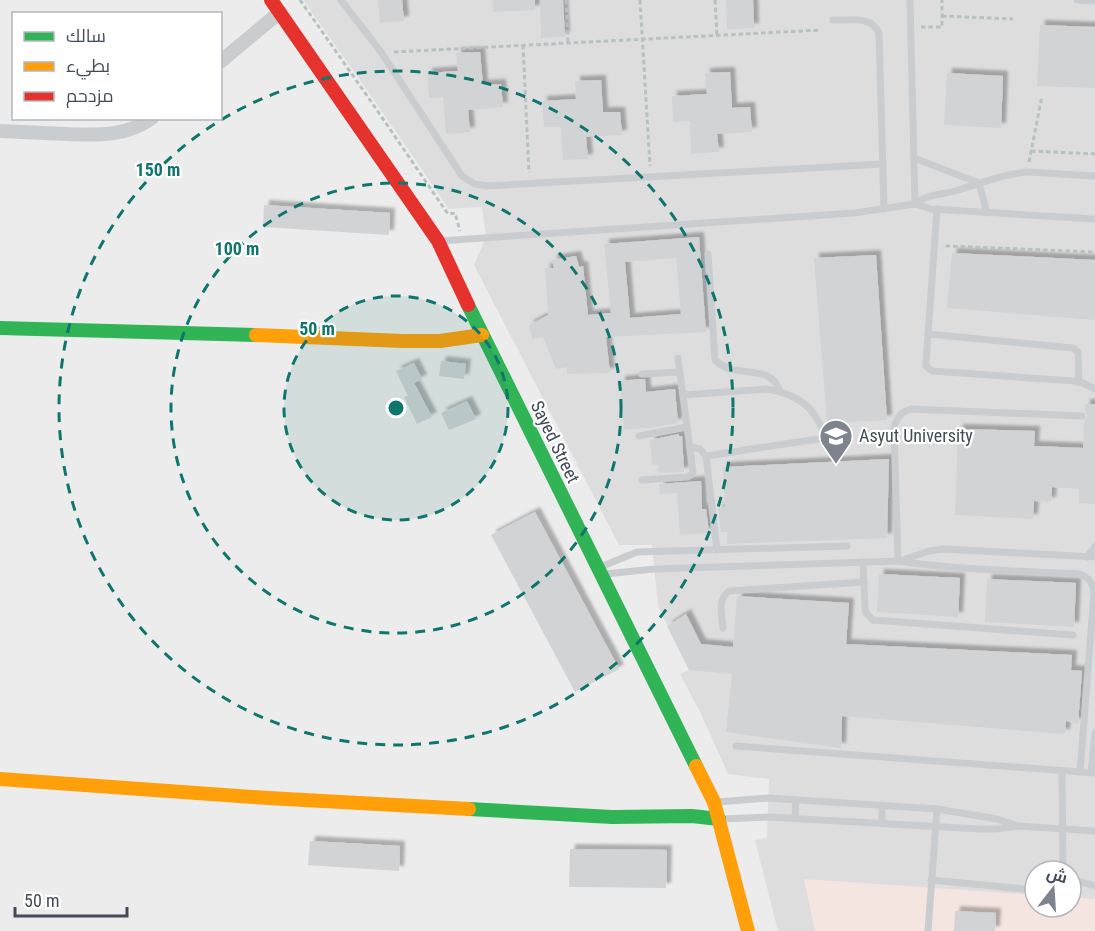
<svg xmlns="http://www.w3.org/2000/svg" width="1095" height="931" font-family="'Roboto Condensed',Cairo,sans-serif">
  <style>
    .education { fill: #deddde; fill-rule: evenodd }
    .medical { fill: #f5e5e0 }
    .building { fill: #d2d3d5; fill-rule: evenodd; filter: url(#shadow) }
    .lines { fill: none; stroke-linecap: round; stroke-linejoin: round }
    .path { stroke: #b5c2c1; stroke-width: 3; stroke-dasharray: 4.5 3; stroke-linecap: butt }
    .lane { stroke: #cacdd0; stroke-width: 7 }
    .street { stroke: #cacdd0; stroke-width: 14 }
    .fast { stroke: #30b455; stroke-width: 14 }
    .slow { stroke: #ff9f0a; stroke-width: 14 }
    .jam { stroke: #e5322d; stroke-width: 14 }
    .ring { fill: none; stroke: #0f766e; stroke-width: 3; stroke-dasharray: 10 8 }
    .labels { text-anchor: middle; stroke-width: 4.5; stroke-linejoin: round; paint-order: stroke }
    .poi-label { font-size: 18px; fill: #424c5a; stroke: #fff; text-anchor: start }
    .street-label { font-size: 18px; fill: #424c5a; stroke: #fff }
    .centre { fill: #0f766e; stroke: #fff; stroke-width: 3 }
    .ring-label { font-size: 18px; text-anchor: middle; font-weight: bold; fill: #0f766e; stroke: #fff; stroke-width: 4.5; stroke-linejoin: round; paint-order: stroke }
  </style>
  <defs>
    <filter id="shadow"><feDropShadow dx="5" dy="-5" stdDeviation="1.5" flood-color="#0004"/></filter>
  </defs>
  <rect width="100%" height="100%" fill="#edecec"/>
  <path class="education" d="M303 0H1095V931H778L755 840 767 838 769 779 728 774 700 712 680 674 689 670 658 606 652 545H619L474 265 486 237 482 207 449 209 372 97ZM1035 871H1071V907H1035Z"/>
  <polygon class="medical" points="804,879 1035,895 1035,907 1071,907 1071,897 1095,899 1095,931 815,931"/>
  <g class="building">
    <polygon points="378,0 402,0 404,21 380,23"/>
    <polygon points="492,0 535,0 535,10 493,12"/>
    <polygon points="540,0 563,0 565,37 541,38"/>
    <polygon points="726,0 753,0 754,28 727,29"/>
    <polygon points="1040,25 1095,27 1095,88 1037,86"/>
    <polygon points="480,52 483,85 501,84 503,107 468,110 470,132 446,134 443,97 429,98 427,73 458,71 456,53"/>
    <polygon points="730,72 732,108 750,107 752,132 717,134 719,152 691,154 690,121 673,122 672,96 707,94 705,73"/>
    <polygon points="947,73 1003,76 1001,128 944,125"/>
    <polygon points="601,80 603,112 620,112 622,135 586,137 588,159 563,160 561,127 544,127 542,101 576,99 575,81"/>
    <polygon points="264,205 390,213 389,235 263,227"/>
    <path d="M699 237 706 332 606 337 610 373 567 374V367L556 369 543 337 532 339 529 325 548 315 545 268H554L552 260 576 256 579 267 583 266 588 315 611 313 604 244ZM676 258 681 314 630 318 625 262Z"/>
    <polygon points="952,253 1095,260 1095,320 947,308"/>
    <polygon points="876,255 887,420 827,423 814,258"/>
    <polygon points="441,361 466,364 464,379 439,376"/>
    <polygon points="414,363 422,379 414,383 432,417 417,424 404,397 408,396 396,371"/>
    <polygon points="640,379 645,379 646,392 675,389 678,423 650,428 624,429 620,381"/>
    <polygon points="467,401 476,419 449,430 441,413"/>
    <polygon points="1085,404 1095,404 1095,504 1079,503 1079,489 1052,487 1051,502 1034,501 1033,519 955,515 958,429 1035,431 1034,446 1083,448 1084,421 1088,416 1085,411"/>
    <polygon points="679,434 679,436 682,436 684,472 659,473 658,465 652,465 650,440"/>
    <polygon points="889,459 887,538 727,544 727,532 721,532 718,508 725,507 723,467"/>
    <polygon points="701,481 702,509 706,509 709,533 680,535 677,493 660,494 659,484"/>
    <polygon points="535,512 619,669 575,692 491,535"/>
    <polygon points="879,574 960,578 958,617 877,612"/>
    <polygon points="987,579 1076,583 1074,627 985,622"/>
    <polygon points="737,596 849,603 846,644 1072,655 1071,670 1082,671 1078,724 1066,721 1065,734 842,716 841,748 726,732 732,674 689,670 667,626 686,614 701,644 733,647"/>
    <polygon points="310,841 400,846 399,871 308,865"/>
    <polygon points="570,849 667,850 666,888 569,887"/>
    <polygon points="955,911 996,913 995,931 954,931"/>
  </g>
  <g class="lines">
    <g class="path">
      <polyline points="300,0 370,100 448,214 455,213 460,231"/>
      <polyline points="566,0 568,43"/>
      <polyline points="640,0 650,166"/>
      <polyline points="715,0 717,36"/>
      <polyline points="942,16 1013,19"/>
      <polyline points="921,27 942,27 942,0"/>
      <polyline points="523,45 529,173"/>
      <polyline points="394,52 821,30"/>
      <polyline points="1031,151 1095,154"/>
      <polyline points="1029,162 1042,96"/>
      <polyline points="946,247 947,246 1095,252"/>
    </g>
    <g class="lane">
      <polyline points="341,0 381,52 462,176 475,184 486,186 883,164"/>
      <polyline points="910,0 915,204"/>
      <polyline points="1077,0 1095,1"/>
      <path d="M833 20C850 21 871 15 879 33L884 209"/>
      <polyline points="914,158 979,183 987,213"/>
      <polyline points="915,204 931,209 1095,219"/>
      <polyline points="937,209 926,363 926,366 932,371 1074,381 1083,383 1095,389"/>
      <path d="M439 241 854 213 915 204C927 194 941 195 955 191 979 184 1002 174 1028 172L1095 176"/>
      <path d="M708 254 715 360C735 381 771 361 780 392"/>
      <polyline points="928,334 1073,348 1078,352 1079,382"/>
      <polyline points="642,374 680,372"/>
      <path d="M683 395 766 389C782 391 804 399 813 413 819 420 822 430 827 439"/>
      <polyline points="639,436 687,427"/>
      <polyline points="689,446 700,449 706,456 717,550"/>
      <polyline points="706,456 811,440 846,438"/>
      <polyline points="642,480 687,477 691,475 693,472 678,358"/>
      <polyline points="1087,557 1095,546"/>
      <path d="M898 561 894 427C897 417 901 412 911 409L1082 416"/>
      <polyline points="900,561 929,551 943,549 1095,557"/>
      <polyline points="863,562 865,608 866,613 873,620 1073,635"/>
      <polyline points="598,568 637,552 847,546"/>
      <path d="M605 574 654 569 898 561C958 570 1020 571 1080 574 1089 578 1093 583 1094 593L1080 772"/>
      <path d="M723 628C722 615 717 600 729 591L864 582"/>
      <polyline points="736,746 1095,773"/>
      <polyline points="1062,771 1063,871"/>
      <polyline points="1091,773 1095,733"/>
      <polyline points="717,802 768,798 937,809 997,819 1018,826"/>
      <polyline points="882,805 882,823"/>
      <polyline points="795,818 796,800"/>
      <polyline points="720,819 768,817 979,829 996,829 1018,826 1095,831"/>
      <polyline points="1071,879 1095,886"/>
      <polyline points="931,880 1035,890"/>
      <polyline points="928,931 937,809"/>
    </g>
    <g class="street">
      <polyline points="220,62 280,12"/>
      <path d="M0 131C22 132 44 133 66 134 96 135 127 137 152 118"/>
    </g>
    <g class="fast">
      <polyline points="468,305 696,766"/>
      <polyline points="0,328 256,335"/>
      <polyline points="469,809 612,817 692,816 719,819"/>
    </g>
    <g class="slow">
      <polyline points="256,335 403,341 440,341 482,335"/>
      <polyline points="696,766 714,802 748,931"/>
      <polyline points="0,779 268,798 469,809"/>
    </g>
    <polyline class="jam" points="271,0 438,241 468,305"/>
  </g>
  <circle cx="396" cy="408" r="112" fill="#0f766e" fill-opacity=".12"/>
  <g class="ring">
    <circle cx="396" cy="408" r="112"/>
    <circle cx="396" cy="408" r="225"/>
    <circle cx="396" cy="408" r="337"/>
  </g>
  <defs>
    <g id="university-pin" transform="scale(1.725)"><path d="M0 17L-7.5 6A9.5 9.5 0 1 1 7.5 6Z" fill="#7e848d" stroke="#fff"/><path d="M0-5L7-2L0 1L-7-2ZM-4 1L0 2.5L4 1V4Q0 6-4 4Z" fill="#fff"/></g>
  </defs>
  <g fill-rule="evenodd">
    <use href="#university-pin" x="836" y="436"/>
  </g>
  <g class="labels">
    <g class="poi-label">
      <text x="859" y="442">Asyut University</text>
    </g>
    <g class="street-label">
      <text transform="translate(555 442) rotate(64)" y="6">Sayed Street</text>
    </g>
  </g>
  <circle cx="396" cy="408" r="9" class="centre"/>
  <g class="ring-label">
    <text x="158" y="176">150 m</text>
    <text x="237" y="255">100 m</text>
    <text x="317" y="335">50 m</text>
  </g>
  <rect x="12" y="12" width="210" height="108" fill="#ffffff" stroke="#b3b7bd" stroke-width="1.5"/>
  <rect x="24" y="32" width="30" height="9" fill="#30b455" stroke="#b3b7bd" stroke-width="1.5"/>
  <text x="66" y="42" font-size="18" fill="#424c5a">سالك</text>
  <rect x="24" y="62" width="30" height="9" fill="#ff9f0a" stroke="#b3b7bd" stroke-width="1.5"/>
  <text x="66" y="72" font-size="18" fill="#424c5a">بطيء</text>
  <rect x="24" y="92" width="30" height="9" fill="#e5322d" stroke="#b3b7bd" stroke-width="1.5"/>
  <text x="66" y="102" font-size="18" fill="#424c5a">مزدحم</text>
  <g transform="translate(1053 889) rotate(17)"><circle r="28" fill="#ffffff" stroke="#b3b7bd" stroke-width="1.5"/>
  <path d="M0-4.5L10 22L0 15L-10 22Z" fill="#7e848d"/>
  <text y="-9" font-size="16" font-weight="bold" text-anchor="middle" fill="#424c5a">ش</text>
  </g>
  <path d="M15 907v9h112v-9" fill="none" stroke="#424c5a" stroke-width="3"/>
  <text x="24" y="907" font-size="18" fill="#424c5a" stroke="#ffffff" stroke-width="4.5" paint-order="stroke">50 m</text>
</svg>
